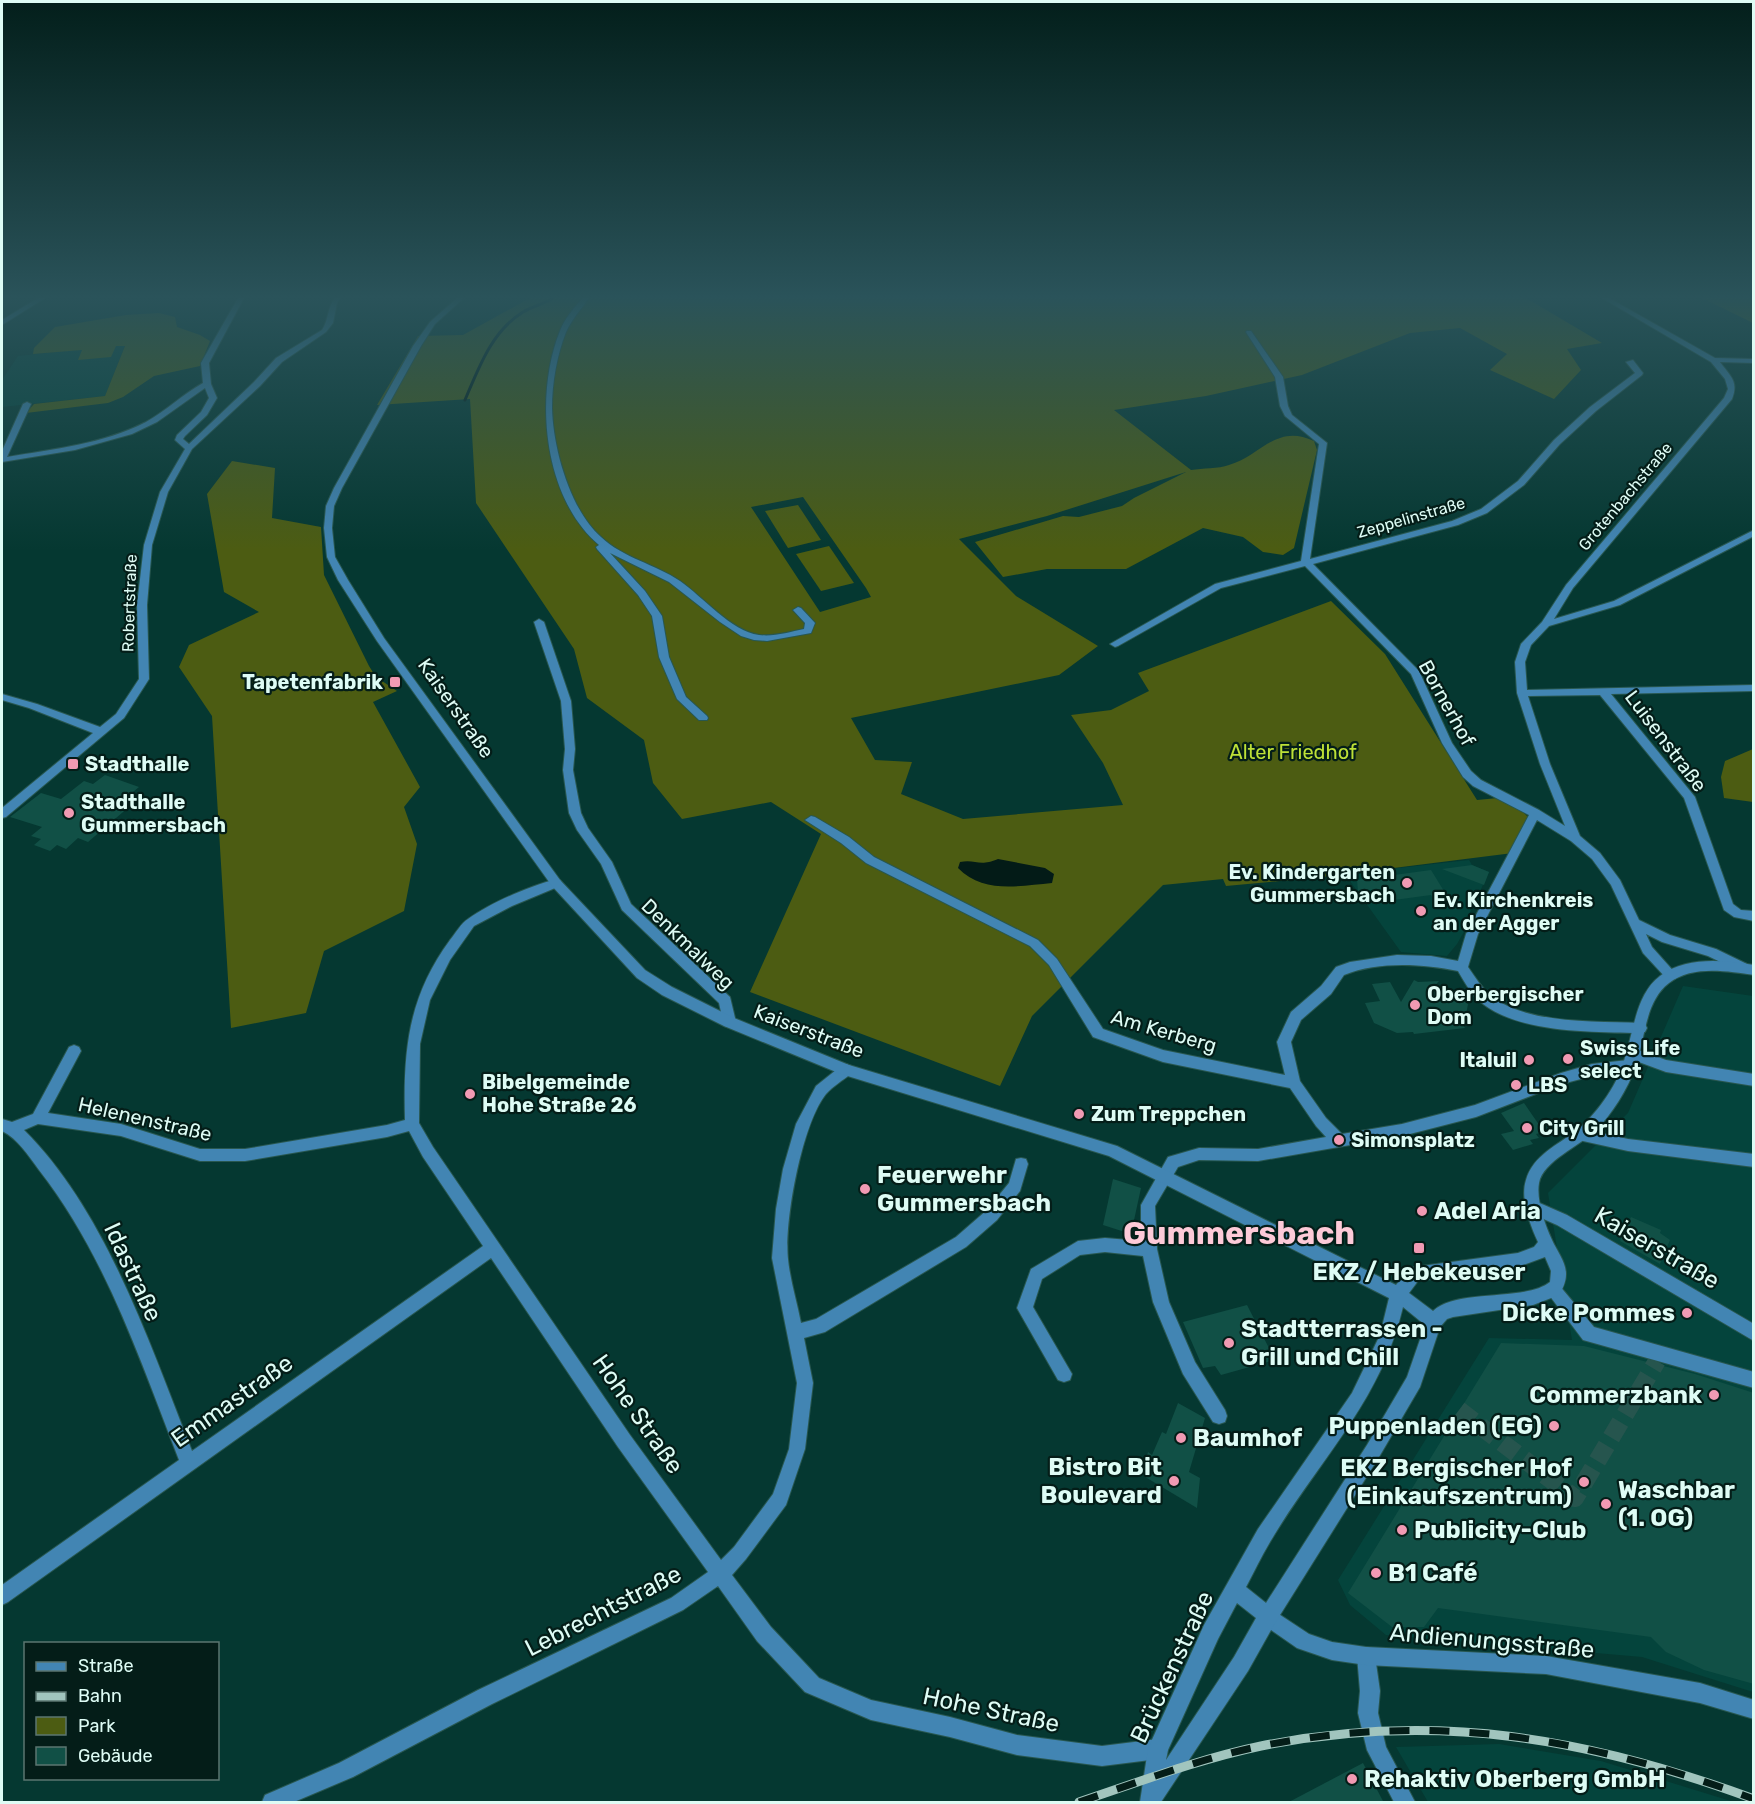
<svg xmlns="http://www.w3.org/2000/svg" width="1755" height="1804" font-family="Rubik,sans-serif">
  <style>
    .built { fill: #04443c }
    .green { fill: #4c5c12; fill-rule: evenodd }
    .water { fill: #031b17 }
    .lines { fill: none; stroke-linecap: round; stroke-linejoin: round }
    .stream { stroke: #031b17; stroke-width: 3 }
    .building { fill: #115046 }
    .pedestrian-tunnel { stroke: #26554e; stroke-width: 18; stroke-dasharray: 18 9; stroke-linecap: butt }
    .pedestrian-casing { stroke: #285750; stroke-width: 2 }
    .minor-casing { stroke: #285750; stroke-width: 2 }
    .tertiary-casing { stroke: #285750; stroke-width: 2 }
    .pedestrian { fill: #4285b3; fill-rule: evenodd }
    .minor { fill: #4285b3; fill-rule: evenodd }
    .tertiary { fill: #4285b3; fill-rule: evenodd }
    .rail-casing { stroke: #a1c5be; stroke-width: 9 }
    .rail { stroke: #041d18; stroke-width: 7; stroke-dasharray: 20; stroke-linecap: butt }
    .poi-dot { fill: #f19ab3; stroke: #041d18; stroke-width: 2 }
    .labels { text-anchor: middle; stroke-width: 4.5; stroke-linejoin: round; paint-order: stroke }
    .far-street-label { font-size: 16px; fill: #defcf5; stroke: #041d18 }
    .poi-label { font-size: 20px; font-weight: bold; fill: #defcf5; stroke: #041d18; text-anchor: start }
    .street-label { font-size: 20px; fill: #defcf5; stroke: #041d18 }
    .park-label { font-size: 20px; fill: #bde037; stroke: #041d18 }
    .near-poi-label { font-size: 24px; font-weight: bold; fill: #defcf5; stroke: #041d18; text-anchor: start }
    .near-street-label { font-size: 24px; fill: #defcf5; stroke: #041d18 }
    .near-district-label { font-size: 32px; font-weight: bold; fill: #fdcad8; stroke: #041d18 }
  </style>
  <rect width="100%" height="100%" fill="#053831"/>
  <g class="built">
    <polygon points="125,345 105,396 2,407 2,380 18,356"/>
    <polygon points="1469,860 1472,865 1489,872 1468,917 1470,921 1457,944 1447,956 1401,952 1345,874"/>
    <polygon points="1683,986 1753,996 1753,1692 1642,1657 1386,1635 1350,1605 1338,1580 1489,1338 1572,1340 1548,1193 1628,1113"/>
    <polygon points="1499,1744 1601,1761 1734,1802 1428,1802 1396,1747"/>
  </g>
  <g class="green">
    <path d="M530 298H1526L1602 343 1567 349 1581 370 1554 399 1490 370 1507 354 1460 328 1410 333 1302 375 1206 396 1114 410 1191 470C1203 468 1218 469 1229 465 1261 456 1276 423 1314 441L1317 450 1294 548 1283 555 1263 552 1243 537 1203 528 1126 569H1047L1003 577 975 542 1063 516 1079 517 1122 506 1134 498 1186 472 1047 516 959 539 1016 596 1098 646 1059 675 851 718 875 760 912 762 901 794 963 819 1123 805 1103 763 1071 715 1111 710 1149 691 1138 673 1331 601 1385 654 1477 800 1508 797 1528 817 1513 853 1322 877 1226 886 1223 879 1163 885 1032 1016 1000 1086 750 992 821 834 771 802 682 819 653 783 644 740 587 698 574 649 476 503 470 399 377 405 418 336 463 335ZM803 497 866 588 871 597 820 612 751 507Z"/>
    <polygon points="1702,298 1753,298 1753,323"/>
    <polygon points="159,313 175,317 177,327 200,335 210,341 200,366 154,376 123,397 108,403 26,413 34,404 105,396 125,346 116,346 111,357 78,360 82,350 33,354 34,348 55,327 126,315"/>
    <polygon points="232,461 275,468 272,518 321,527 324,575 369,666 376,677 397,691 373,702 420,787 404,807 417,844 404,911 324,951 306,1013 231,1028 212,716 179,667 189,645 259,612 224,592 207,494"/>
    <polygon points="798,505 821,540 788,548 765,511"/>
    <polygon points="829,546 854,583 821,591 796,554"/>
    <polygon points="1753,749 1753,802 1724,798 1721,777 1725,761"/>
  </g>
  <path class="water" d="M998 859 1045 868 1054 874 1052 883C1019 886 983 894 958 868L960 862C976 859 979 867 998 859Z"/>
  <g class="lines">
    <path class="stream" d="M465 400C479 367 492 331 523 312 533 306 544 304 553 298"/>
  </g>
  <g class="building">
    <polygon points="105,775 139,787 127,797 137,800 88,842 78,838 66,849 57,845 50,851 34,845 41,839 31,836 42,827 10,817 41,793 61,799 84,781 93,784"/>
    <polygon points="1472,865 1489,872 1484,885 1442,869"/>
    <polygon points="1431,870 1447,896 1433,898 1431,895 1394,900 1386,889 1358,891 1357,880"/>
    <polygon points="1414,980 1418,982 1439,981 1432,989 1451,992 1454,1001 1462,999 1468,1004 1466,1015 1463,1016 1466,1022 1462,1023 1465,1028 1414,1034 1413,1032 1397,1033 1374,1023 1365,1003 1380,1001 1372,984 1390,982 1401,1002"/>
    <polygon points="1524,1103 1544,1132 1536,1134 1539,1138 1530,1140 1533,1144 1513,1150 1501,1134 1514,1131 1501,1113"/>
    <polygon points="1113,1179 1141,1188 1131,1234 1103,1225"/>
    <polygon points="1631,1217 1661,1230 1660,1233 1670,1240 1660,1264 1620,1241"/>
    <polygon points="1247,1305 1275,1360 1221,1375 1215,1366 1203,1368 1183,1322"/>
    <polygon points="1501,1343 1584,1346 1695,1374 1754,1393 1754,1684 1704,1670 1666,1652 1651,1637 1438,1608 1424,1627 1392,1627 1348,1593"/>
    <polygon points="1178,1403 1205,1418 1189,1472 1200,1478 1197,1508 1142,1475 1148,1452 1152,1455 1162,1432 1166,1434"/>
    <polygon points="1363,1763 1384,1803 1287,1803"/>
  </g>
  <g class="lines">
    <polyline class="pedestrian-tunnel" points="1459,1410 1575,1498 1657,1361"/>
    <g class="pedestrian-casing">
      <g id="pedestrian">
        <polygon points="1583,1129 1628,1139 1754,1154 1754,1167 1628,1151 1583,1141 1578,1139 1576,1135 1578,1131"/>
        <polygon points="1535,1201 1567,1215 1754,1324 1754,1341 1557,1225 1530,1213 1528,1208 1530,1203"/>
        <polygon points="1554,1282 1559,1285 1594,1327 1754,1372 1754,1388 1583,1340 1549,1295 1546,1290 1549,1285"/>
        <polygon points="1366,1647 1373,1649 1375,1656 1380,1691 1378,1713 1386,1747 1415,1802 1394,1802 1367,1750 1358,1713 1360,1691 1357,1656 1359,1649"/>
      </g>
    </g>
    <g class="minor-casing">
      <g id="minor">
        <polygon points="38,298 45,298 2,325 2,320"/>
        <path d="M238 298H244L209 363 211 384 217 398 207 415 185 436 183 439 189 444 254 382 276 358 322 330C329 320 327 307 335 298H341L337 303 333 323 326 332 282 362 260 386 192 449 168 492 152 545 147 605 149 679 124 718 6 817 2 818V808L93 733 29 708 2 700V694L37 704 100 727 116 714 139 679 137 605 144 545 160 492 185 449 175 440 177 435 201 412 209 398 205 388 157 422 132 434 75 450 2 462V451L23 404 27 402 31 404 7 457C54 449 103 444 146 422 166 411 183 394 203 383L201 363Z"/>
        <path d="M583 298H589C581 309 572 319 566 332 557 355 552 383 552 408 553 448 570 510 601 537 623 558 655 564 680 581 703 597 731 631 759 635 774 637 789 632 804 629L805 623 793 610 798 607 801 608 815 623 811 633 767 641 754 640 741 636 720 622 669 582 610 553 645 591 662 616 669 657 686 697 707 716 708 718 707 720H699L677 699 659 657 652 616 638 595 597 549 596 547 599 545C543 498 534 395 560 331 565 318 574 308 583 298Z"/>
        <path d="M1602 298H1609L1715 358 1754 359V363L1720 362C1730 376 1739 381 1732 399L1573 588 1554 619 1614 601 1754 530V536L1620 605 1549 626 1531 645 1525 662 1527 690 1754 685V691L1611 694 1695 797 1733 904 1741 910 1754 911V921L1734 917 1724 910 1684 798 1600 695 1528 696 1550 764 1580 836 1600 853 1620 880 1639 920 1670 935 1716 949 1747 964 1749 968 1747 972 1743 973 1708 956 1662 942 1646 934 1652 947 1677 975 1675 979H1667L1643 953 1611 885 1592 859 1571 841 1537 820 1478 934 1468 967C1476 978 1483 991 1495 999 1532 1024 1596 1021 1640 1023L1645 1024 1647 1028 1645 1032 1640 1033C1595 1032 1520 1033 1483 1004 1472 996 1465 983 1458 971 1423 964 1379 961 1344 975L1331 994 1301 1020 1291 1042 1300 1081 1326 1118 1342 1134 1402 1124 1475 1105 1561 1073 1592 1064 1628 1060 1633 1062 1635 1066 1633 1070 1592 1076 1562 1084 1476 1117 1402 1136 1258 1161 1199 1160 1178 1167 1155 1206 1157 1249 1169 1302 1195 1362 1225 1410 1227 1416 1225 1422 1219 1424 1213 1422 1183 1374 1153 1302 1143 1256 1105 1252 1080 1255 1042 1279 1033 1307 1072 1374 1070 1380 1064 1382 1058 1380 1017 1308 1031 1269 1078 1241 1105 1238 1141 1241V1205L1168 1157 1199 1148 1258 1149 1326 1137 1316 1126 1290 1088 1163 1062 1093 1037 1049 965 1030 946 866 863 841 843 805 820 811 816 815 817 849 837 874 857 1038 940 1057 959 1103 1029 1163 1050 1285 1075 1277 1042 1291 1012 1321 986 1336 967 1350 962 1397 955 1431 956 1458 961 1466 934 1529 815 1473 786 1463 777 1442 743 1411 674 1305 566 1221 588 1118 646 1115 647 1110 644 1215 584 1301 561 1319 444 1285 416 1280 406 1275 377 1246 332 1247 331H1251L1283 377 1288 406 1292 415 1327 443 1310 559 1452 521 1481 509 1518 481 1554 440 1590 407 1635 373 1626 362 1633 360 1643 373 1642 375 1596 411 1560 444 1524 485 1487 513 1458 525 1313 564 1419 671 1452 743 1471 771 1481 780 1539 810 1565 826 1540 764 1517 693 1515 662 1521 644 1542 622 1566 585 1724 398 1728 389 1725 379 1711 362Z"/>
        <polygon points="539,619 544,622 571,701 575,749 573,770 581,813 588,828 612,862 631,904 730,997 736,1022 734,1026 729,1027 724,1026 719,1003 622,910 601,864 577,830 569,813 563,770 565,749 561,701 534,622"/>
        <path d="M556 879 560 880 562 883 560 886 512 906 474 926 450 960 430 1000 420 1044 419 1123 433 1147 630 1435 721 1560 734 1547 773 1494 789 1449 797 1383 772 1258 776 1209 783 1169 796 1124 816 1086 841 1066 846 1064 851 1066 853 1070 851 1074C843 1080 832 1087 826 1094 802 1124 784 1221 788 1259 790 1280 797 1302 801 1323L816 1319 956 1237 987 1210 1009 1183 1016 1159 1021 1158 1026 1159 1028 1164 1020 1191 997 1220 966 1247 825 1332 804 1338 813 1383 805 1449 786 1505 746 1559 732 1575 771 1627 819 1678 871 1700 950 1717 1017 1735 1102 1746 1158 1739 1165 1742 1168 1749 1165 1756 1158 1759 1102 1766 1017 1755 950 1737 871 1720 805 1692 757 1641 718 1586 683 1610 492 1704 353 1777 294 1802H262L265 1795 339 1763 478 1690 671 1598 708 1572 618 1447 491 1258 8 1602 2 1605V1585L179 1460C140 1360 106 1256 39 1170 28 1155 18 1139 2 1131V1119L12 1122 33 1114 69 1047 74 1045 79 1047 81 1051 48 1113 121 1124 200 1149H245L387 1125 405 1120C403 1051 408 997 450 940 456 933 461 923 468 919 492 902 528 887 556 879ZM38 1124 121 1136 200 1161H245L387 1137 409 1131 423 1157 483 1246 192 1451C150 1345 106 1211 24 1130Z"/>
        <polygon points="1633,1048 1666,1060 1754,1074 1754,1086 1666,1072 1628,1058 1626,1054 1628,1050"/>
        <polygon points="1268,1607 1309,1634 1332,1642 1366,1647 1546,1656 1700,1683 1754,1700 1754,1719 1700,1703 1546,1674 1366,1665 1332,1660 1297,1648 1261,1623 1259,1616 1261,1609"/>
      </g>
    </g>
    <g class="tertiary-casing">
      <path id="tertiary" d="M457 298H464L435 324 421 346 342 488 334 506 332 528 335 557 348 580 384 638 560 880 645 970 672 987 734 1018 849 1065 1117 1146 1396 1285 1409 1269 1414 1267 1518 1253 1534 1247 1538 1242C1530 1225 1520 1198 1526 1180 1533 1155 1558 1145 1577 1130 1589 1120 1599 1108 1607 1096 1616 1083 1622 1069 1626 1054 1634 1028 1637 993 1660 976 1686 956 1724 960 1754 965V975C1727 971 1692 965 1669 983 1645 1001 1645 1039 1636 1066 1627 1090 1613 1113 1595 1131 1580 1146 1543 1161 1539 1183 1536 1200 1545 1225 1552 1240 1557 1251 1566 1262 1566 1274 1566 1282 1563 1288 1559 1295L1533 1305 1453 1317 1447 1319 1440 1327 1420 1387 1379 1457 1275 1623 1248 1671 1161 1802H1140L1148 1749 1151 1742 1204 1625 1258 1529 1352 1393 1380 1335 1389 1298 1109 1156 841 1074 724 1026 662 995 637 978 552 886 377 641 338 580 327 557 324 528 326 506 334 488 413 346 430 322ZM1545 1257 1551 1271 1550 1282C1525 1302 1457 1288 1433 1311L1409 1293 1418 1281 1518 1267ZM1403 1307 1425 1325 1407 1377 1367 1445 1266 1603 1246 1587C1254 1572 1261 1557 1270 1542 1317 1462 1381 1402 1403 1307ZM1237 1603 1256 1618 1234 1657 1166 1760 1168 1750 1218 1639Z"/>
    </g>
    <use href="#pedestrian" class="pedestrian"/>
    <use href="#minor" class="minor"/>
    <use href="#tertiary" class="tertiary"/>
    <g class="rail-casing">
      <path id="rail" d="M1079 1802C1139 1782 1199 1759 1261 1746 1436 1711 1589 1738 1754 1799"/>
    </g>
    <use href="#rail" class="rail"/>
  </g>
  <linearGradient id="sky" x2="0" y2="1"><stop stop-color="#031f1b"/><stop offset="0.54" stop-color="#2a535a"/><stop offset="1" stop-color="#2a535a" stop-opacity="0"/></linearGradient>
  <rect width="1755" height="550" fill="url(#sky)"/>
  <g class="poi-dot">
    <rect x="389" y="676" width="12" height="12" rx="3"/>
    <rect x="67" y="758" width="12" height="12" rx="3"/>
    <circle cx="69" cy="813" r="6"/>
    <circle cx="1407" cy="883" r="6"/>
    <circle cx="1421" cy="911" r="6"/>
    <circle cx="1415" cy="1005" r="6"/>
    <circle cx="1568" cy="1059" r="6"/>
    <circle cx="1529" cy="1060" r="6"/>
    <circle cx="1516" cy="1085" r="6"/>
    <circle cx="470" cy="1094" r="6"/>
    <circle cx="1079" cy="1114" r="6"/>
    <circle cx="1527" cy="1128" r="6"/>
    <circle cx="1339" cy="1140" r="6"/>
    <circle cx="865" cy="1189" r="6"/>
    <circle cx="1422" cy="1211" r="6"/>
    <rect x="1413" y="1242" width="12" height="12" rx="3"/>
    <circle cx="1687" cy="1313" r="6"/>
    <circle cx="1229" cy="1343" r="6"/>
    <circle cx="1714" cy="1395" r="6"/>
    <circle cx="1554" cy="1426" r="6"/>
    <circle cx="1181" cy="1438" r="6"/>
    <circle cx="1174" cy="1481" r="6"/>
    <circle cx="1584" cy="1482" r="6"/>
    <circle cx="1606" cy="1504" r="6"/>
    <circle cx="1402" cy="1530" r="6"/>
    <circle cx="1376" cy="1573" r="6"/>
    <circle cx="1352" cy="1779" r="6"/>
  </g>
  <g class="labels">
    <g class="far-street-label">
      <text transform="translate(1625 496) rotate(-50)" y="6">Grotenbachstraße</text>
      <text transform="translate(1411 517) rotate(-16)" y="6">Zeppelinstraße</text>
      <text transform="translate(129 603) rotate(-88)" y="6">Robertstraße</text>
    </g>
    <g class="poi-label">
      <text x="383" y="689" text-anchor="end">Tapetenfabrik</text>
      <text x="85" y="771">Stadthalle</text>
      <text x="81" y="809">Stadthalle<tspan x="81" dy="23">Gummersbach</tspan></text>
      <text x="1395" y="879" text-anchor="end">Ev. Kindergarten<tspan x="1395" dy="23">Gummersbach</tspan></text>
      <text x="1433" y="907">Ev. Kirchenkreis<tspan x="1433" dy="23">an der Agger</tspan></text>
      <text x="1427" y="1001">Oberbergischer<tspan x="1427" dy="23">Dom</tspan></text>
      <text x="1580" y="1055">Swiss Life<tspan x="1580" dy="23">select</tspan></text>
      <text x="1517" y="1067" text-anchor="end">Italuil</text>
      <text x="482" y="1089">Bibelgemeinde<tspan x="482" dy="23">Hohe Straße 26</tspan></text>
      <text x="1528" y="1092">LBS</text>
      <text x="1091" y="1121">Zum Treppchen</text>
      <text x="1539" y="1135">City Grill</text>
      <text x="1351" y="1147">Simonsplatz</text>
    </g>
    <g class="street-label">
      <text transform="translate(1447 703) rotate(61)" y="7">Bornerhof</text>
      <text transform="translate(456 708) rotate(55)" y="7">Kaiserstraße</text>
      <text transform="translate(1666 741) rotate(53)" y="7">Luisenstraße</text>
      <text transform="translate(688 944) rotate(44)" y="7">Denkmalweg</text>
      <text transform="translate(809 1031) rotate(21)" y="7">Kaiserstraße</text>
      <text transform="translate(1164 1031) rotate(16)" y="7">Am Kerberg</text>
      <text transform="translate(145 1119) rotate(13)" y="7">Helenenstraße</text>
    </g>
    <g class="park-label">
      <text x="1293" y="759">Alter Friedhof</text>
    </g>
    <g class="near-poi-label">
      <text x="877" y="1183">Feuerwehr<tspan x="877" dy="28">Gummersbach</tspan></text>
      <text x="1434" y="1219">Adel Aria</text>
      <text x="1419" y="1280" text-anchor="middle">EKZ / Hebekeuser</text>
      <text x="1675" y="1321" text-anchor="end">Dicke Pommes</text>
      <text x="1241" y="1337">Stadtterrassen -<tspan x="1241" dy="28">Grill und Chill</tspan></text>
      <text x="1702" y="1403" text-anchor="end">Commerzbank</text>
      <text x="1542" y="1434" text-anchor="end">Puppenladen (EG)</text>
      <text x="1193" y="1446">Baumhof</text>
      <text x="1162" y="1475" text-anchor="end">Bistro Bit<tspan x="1162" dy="28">Boulevard</tspan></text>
      <text x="1572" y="1476" text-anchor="end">EKZ Bergischer Hof<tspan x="1572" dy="28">(Einkaufszentrum)</tspan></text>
      <text x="1618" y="1498">Waschbar<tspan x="1618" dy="28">(1. OG)</tspan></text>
      <text x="1414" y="1538">Publicity-Club</text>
      <text x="1388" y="1581">B1 Café</text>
      <text x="1364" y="1787">Rehaktiv Oberberg GmbH</text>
    </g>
    <g class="near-street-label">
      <text transform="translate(1657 1248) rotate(30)" y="8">Kaiserstraße</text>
      <text transform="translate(133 1272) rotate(65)" y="8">Idastraße</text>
      <text transform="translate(232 1401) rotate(-35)" y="8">Emmastraße</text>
      <text transform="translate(638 1414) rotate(55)" y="8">Hohe Straße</text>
      <text transform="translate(603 1611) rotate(-27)" y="8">Lebrechtstraße</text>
      <text transform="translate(1492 1641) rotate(5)" y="8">Andienungsstraße</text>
      <text transform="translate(1172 1667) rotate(-65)" y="8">Brückenstraße</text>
      <text transform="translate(991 1710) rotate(12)" y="8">Hohe Straße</text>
    </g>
    <g class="near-district-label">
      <text x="1239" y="1244">Gummersbach</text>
    </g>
  </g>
  <rect width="1755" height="1804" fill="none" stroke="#defcf5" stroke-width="6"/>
  <rect x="24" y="1642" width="195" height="138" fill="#041d18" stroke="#5b7670" stroke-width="1.5"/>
  <rect x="36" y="1662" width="30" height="9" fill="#4285b3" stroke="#5b7670" stroke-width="1.5"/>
  <text x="78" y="1672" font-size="18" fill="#defcf5">Straße</text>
  <rect x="36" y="1692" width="30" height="9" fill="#a1c5be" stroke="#5b7670" stroke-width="1.5"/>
  <text x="78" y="1702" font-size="18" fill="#defcf5">Bahn</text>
  <rect x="36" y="1717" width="30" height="18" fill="#4c5c12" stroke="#5b7670" stroke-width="1.5"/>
  <text x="78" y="1732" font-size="18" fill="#defcf5">Park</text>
  <rect x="36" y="1747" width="30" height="18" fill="#115046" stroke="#5b7670" stroke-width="1.5"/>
  <text x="78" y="1762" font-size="18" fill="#defcf5">Gebäude</text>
</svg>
